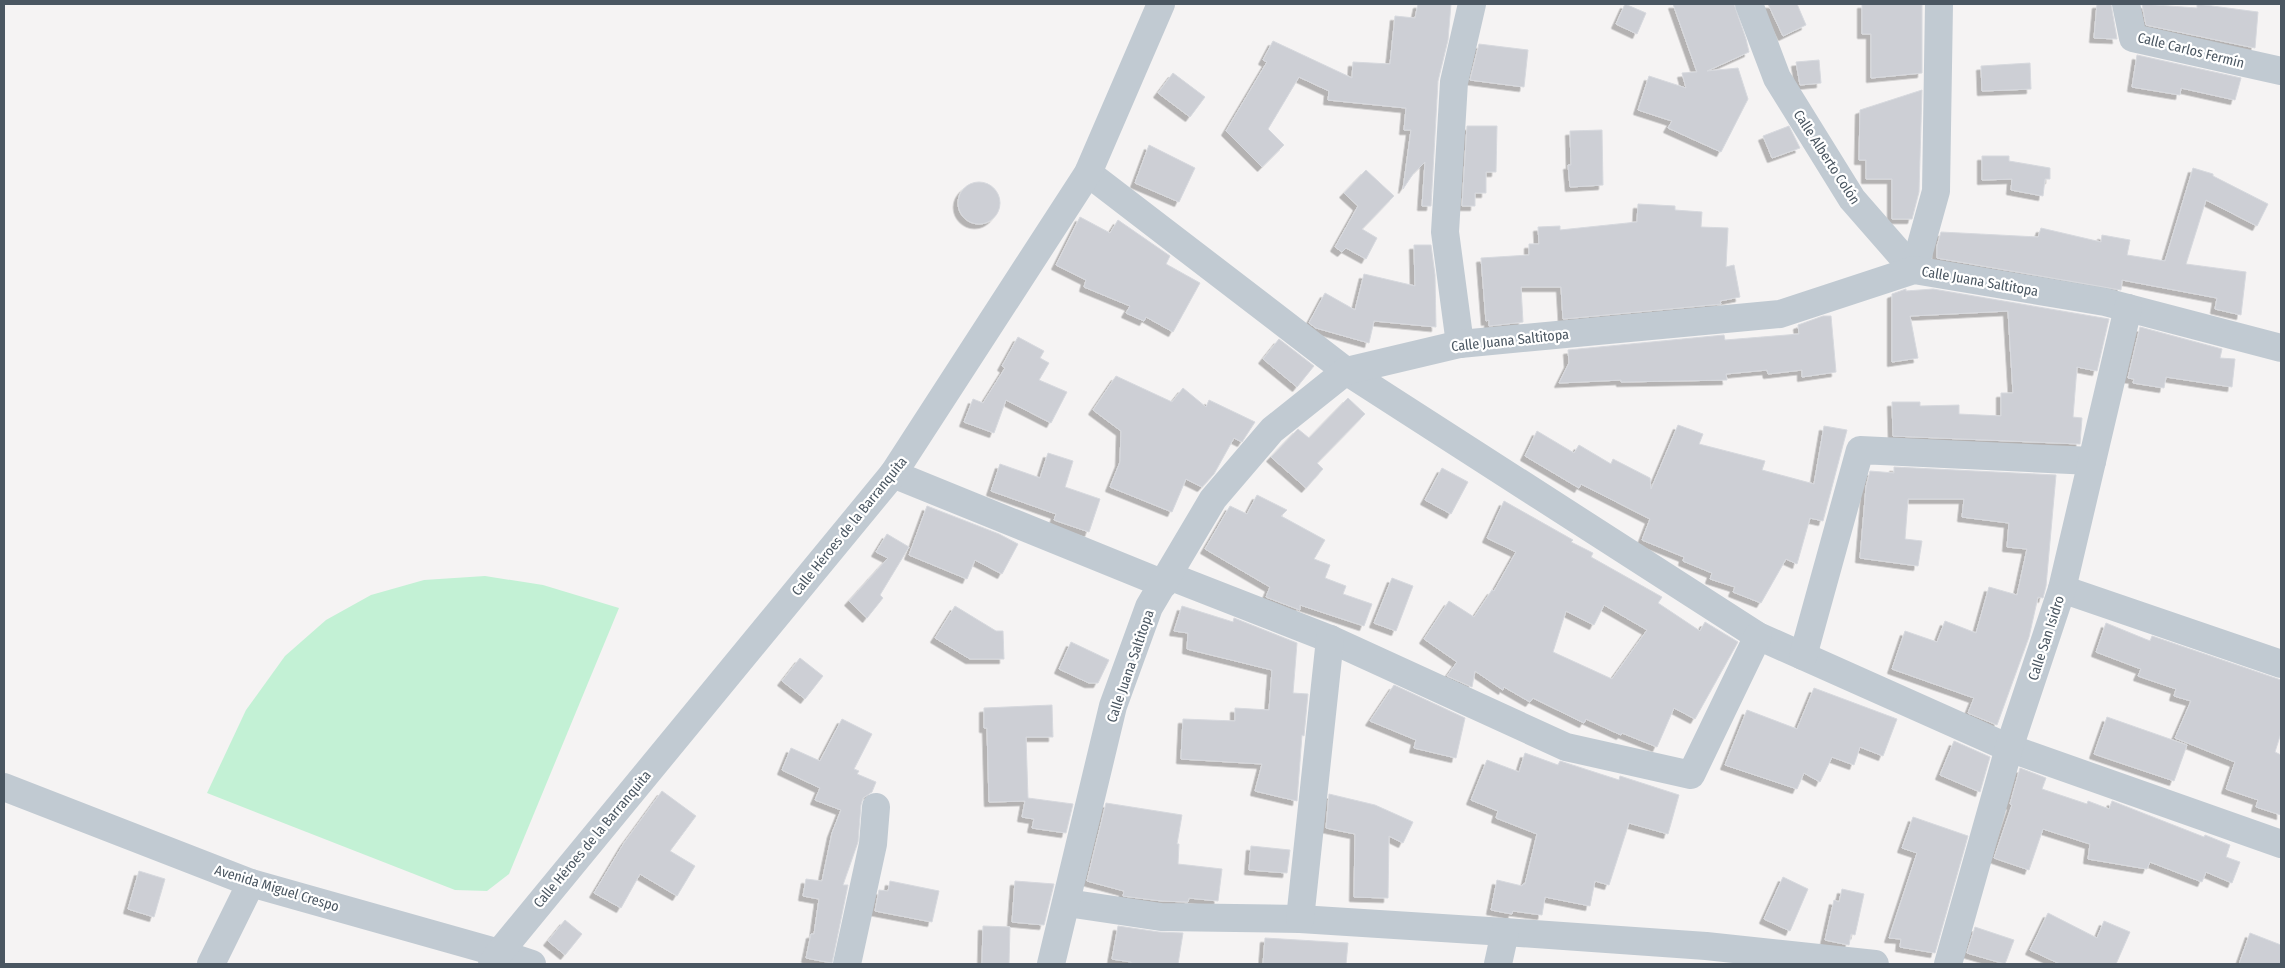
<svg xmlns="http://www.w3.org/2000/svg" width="2285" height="968" font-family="'Fira Sans Condensed',sans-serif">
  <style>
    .green { fill: #c3f1d5 }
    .building { fill: #cdcfd5; stroke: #d7d9de; fill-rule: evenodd; filter: url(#shadow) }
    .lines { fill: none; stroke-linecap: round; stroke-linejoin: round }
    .minor { stroke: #c1cad2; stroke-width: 28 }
    .labels { text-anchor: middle; stroke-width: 4.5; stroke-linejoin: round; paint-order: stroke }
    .street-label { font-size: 14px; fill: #4a5661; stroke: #fff }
  </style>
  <defs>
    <filter id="shadow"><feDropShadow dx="-4.5" dy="4.5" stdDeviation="0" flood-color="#0004"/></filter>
  </defs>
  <rect width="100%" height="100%" fill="#f5f3f3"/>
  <polygon class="green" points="485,576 543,585 619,608 509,874 487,891 455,890 207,793 246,710 285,656 326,620 371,595 424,580"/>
  <g class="building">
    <polygon points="1418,4 1451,4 1448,40 1438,81 1431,206 1422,206 1425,162 1413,174 1403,189 1411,130 1404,130 1406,108 1328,100 1329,91 1299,77 1268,129 1284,145 1262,167 1226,131 1267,62 1263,60 1273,41 1352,78 1353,62 1390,64 1395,16 1415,18"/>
    <polygon points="1625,4 1646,13 1637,34 1616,24"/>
    <polygon points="1673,4 1734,4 1746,39 1749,52 1707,71 1738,68 1748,99 1721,152 1668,128 1672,121 1638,110 1649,76 1686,88 1682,73 1697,72"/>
    <polygon points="1768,4 1797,4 1806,25 1783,36"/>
    <polygon points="1862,4 1922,4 1922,73 1871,78 1871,34 1862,34"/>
    <polygon points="2097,4 2111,4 2117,39 2094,38"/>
    <polygon points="2142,4 2197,8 2197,4 2258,12 2255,48 2146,25"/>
    <polygon points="1479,44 1528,50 1524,87 1470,80"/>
    <polygon points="2137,55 2241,78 2235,100 2181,88 2180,95 2132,87"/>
    <polygon points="1819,60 1821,83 1800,85 1796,62"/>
    <polygon points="2030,63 2031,89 1982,91 1981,66"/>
    <polygon points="1173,73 1205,97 1190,117 1158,93"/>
    <polygon points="1922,90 1919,192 1912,219 1892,219 1892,179 1866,179 1866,160 1859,160 1860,110"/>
    <polygon points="1467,126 1497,126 1496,172 1486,172 1486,193 1475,193 1475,206 1462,206"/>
    <polygon points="1789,126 1800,148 1772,158 1763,136"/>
    <polygon points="1602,130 1603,185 1570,187 1568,165 1571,165 1570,131"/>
    <polygon points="1149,145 1195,168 1179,202 1135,183"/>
    <polygon points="1982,156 2009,156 2009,161 2050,168 2050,179 2045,179 2043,196 2011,190 2012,179 1982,180"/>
    <polygon points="2193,168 2213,174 2213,176 2268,204 2257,226 2206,200 2186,264 2246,272 2241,315 2215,309 2217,298 2122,280 2121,290 1937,258 1937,246 1941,232 2038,237 2041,228 2101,242 2102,235 2130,240 2127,255 2165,261"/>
    <polygon points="1366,170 1394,196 1362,229 1377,238 1366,259 1346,248 1342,252 1335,247 1358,206 1344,193"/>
    <circle cx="979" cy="203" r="21"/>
    <polygon points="1638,204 1675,206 1675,210 1702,212 1701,227 1728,228 1726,267 1734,265 1740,297 1720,301 1721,304 1563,319 1561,287 1521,287 1523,322 1489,326 1489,320 1486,321 1481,258 1529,255 1529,244 1539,244 1538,227 1560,226 1560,230 1637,222"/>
    <polygon points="1080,217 1110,233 1118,220 1170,256 1166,264 1200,283 1173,332 1146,317 1144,321 1126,313 1130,306 1084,287 1086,280 1056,265"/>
    <polygon points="1414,245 1431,245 1435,275 1436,327 1374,321 1369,343 1316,328 1309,323 1325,293 1355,310 1364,274 1415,286"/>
    <polygon points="1906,289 1906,291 1933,289 2109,319 2097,371 2077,367 2073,417 2082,418 2080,444 1893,436 1892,402 1920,402 1920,406 1959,405 1959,414 2001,416 2001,393 2013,393 2008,311 1910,316 1918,358 1892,362 1892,294"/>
    <polygon points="1823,316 1831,316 1836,372 1802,377 1802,370 1768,374 1767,370 1726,374 1727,380 1621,382 1621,380 1559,383 1569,363 1568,350 1724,335 1725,340 1799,334 1798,325"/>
    <polygon points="2140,327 2222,349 2220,358 2235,359 2232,387 2166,377 2164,388 2133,383 2134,379 2128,378"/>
    <polygon points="1018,337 1044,351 1040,358 1049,363 1039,380 1067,392 1051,423 1006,400 994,433 964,422 973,399 983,403 1005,368 1002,366"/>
    <polygon points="1279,339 1314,366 1297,387 1263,359"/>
    <polygon points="1116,376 1172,402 1183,388 1206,407 1209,400 1255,422 1242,442 1234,438 1214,474 1202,487 1186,479 1172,512 1110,487 1120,462 1121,431 1093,410"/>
    <polygon points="1348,398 1365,414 1317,463 1323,469 1306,488 1271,457 1298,429 1309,438"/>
    <polygon points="1678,425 1703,434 1699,444 1765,461 1762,470 1814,484 1824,426 1847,430 1823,521 1810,518 1797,564 1786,559 1761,603 1733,592 1735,587 1710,579 1712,573 1683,561 1684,557 1642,540 1650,519 1581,484 1579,488 1525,456 1537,431 1574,453 1579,445 1611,464 1613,459 1650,478 1651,489"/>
    <polygon points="1048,453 1073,461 1065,487 1100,499 1089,532 1054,520 1056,514 991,491 1000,464 1040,478"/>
    <polygon points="1894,467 2056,475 2046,586 2043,598 2038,597 2029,637 1997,725 1968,713 1974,698 1892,669 1905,631 1937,642 1945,621 1976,633 1989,587 2017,595 2027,549 2007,547 2009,523 1962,517 1964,499 1908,499 1905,539 1922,541 1918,566 1860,558 1866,487 1870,471 1894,473"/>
    <polygon points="1442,468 1468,482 1451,514 1425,500"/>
    <polygon points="1257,495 1287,510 1281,516 1325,540 1314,559 1330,565 1325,578 1346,586 1343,594 1372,604 1364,626 1300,605 1300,610 1266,597 1270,587 1205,549 1230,506 1247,514"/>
    <path d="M1504 501 1573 540 1571 542 1593 553 1591 557 1662 597 1658 603 1700 631 1705 622 1738 642 1695 719 1674 708 1657 747 1622 733 1621 735 1586 719 1584 723 1533 698 1530 702 1504 687 1503 690 1475 671 1472 687 1447 676 1457 662 1424 639 1449 601 1474 617 1492 590 1494 591 1516 552 1487 538ZM1604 605 1647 630 1612 679 1553 652 1566 611 1594 625Z"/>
    <polygon points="927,506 999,534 1018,544 1002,574 975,560 967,579 909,555"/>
    <polygon points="887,534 909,547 880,595 883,598 867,618 849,601 888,558 876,552"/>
    <polygon points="1392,578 1413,586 1396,631 1374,623"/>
    <polygon points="955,606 996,631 1003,631 1004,659 970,659 935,638"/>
    <polygon points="1182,606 1233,622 1234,618 1297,643 1293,693 1308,694 1304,736 1302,735 1297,801 1255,791 1262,764 1181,759 1183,719 1235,721 1235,708 1269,710 1272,670 1187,649 1188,633 1174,631"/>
    <polygon points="2106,623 2150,641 2152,636 2281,680 2281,733 2275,752 2281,755 2281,815 2256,807 2258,800 2226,789 2235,762 2175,738 2191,701 2174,696 2176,689 2138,676 2141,669 2096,652"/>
    <polygon points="1071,642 1109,660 1098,683 1089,683 1059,669"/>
    <polygon points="800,658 823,676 805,699 782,681"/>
    <polygon points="1394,685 1465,718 1456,758 1414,748 1416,740 1370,721"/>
    <polygon points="1814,688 1897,719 1883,756 1860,747 1854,765 1832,757 1820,782 1804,773 1797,789 1725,765 1747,710 1797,729"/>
    <polygon points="1052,705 1053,737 1026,737 1028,798 1073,804 1066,833 1032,828 1034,819 1022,817 1025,801 989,802 987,728 984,728 984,708"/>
    <polygon points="2107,717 2187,745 2174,781 2094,754"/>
    <polygon points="842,719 872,734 854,769 859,771 857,774 876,782 872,792 863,798 861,805 858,842 843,885 848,885 832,963 806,958 811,934 814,934 819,899 803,896 806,879 822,881 832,833 841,810 815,800 820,788 782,770 791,748 820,761"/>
    <polygon points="1954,741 1990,757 1980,792 1940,775"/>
    <polygon points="1525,753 1558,765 1560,761 1619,780 1620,776 1679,795 1668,834 1629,823 1609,885 1595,881 1590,906 1545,897 1542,915 1513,911 1512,914 1491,910 1497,880 1522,886 1523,884 1525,884 1537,834 1496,818 1498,811 1471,800 1487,760 1519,772"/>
    <polygon points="2020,768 2046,778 2042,789 2087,804 2088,801 2109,809 2112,801 2204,837 2205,835 2230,845 2226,857 2240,862 2232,883 2206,872 2202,882 2150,862 2147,869 2088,859 2090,844 2043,829 2029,870 1994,858 2012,805 2010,804"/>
    <polygon points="662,791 696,816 670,851 695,866 677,896 640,874 621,908 594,893 624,843"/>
    <polygon points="1329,794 1375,805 1413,822 1403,843 1389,836 1388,898 1354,897 1355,834 1326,828"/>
    <polygon points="1106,803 1182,815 1177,844 1179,844 1178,864 1222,869 1218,901 1189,898 1188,902 1162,901 1123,896 1124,891 1087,881"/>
    <polygon points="1913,817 1968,836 1935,953 1900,947 1901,939 1889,938 1917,853 1902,848"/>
    <polygon points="1251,846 1290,850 1287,873 1249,870"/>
    <polygon points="139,871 165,879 154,917 128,909"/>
    <polygon points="1783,877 1808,889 1790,931 1764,919"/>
    <polygon points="890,881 939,891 932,922 875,911 879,890 888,891"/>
    <polygon points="1015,881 1054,884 1044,925 1012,922"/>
    <polygon points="1842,889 1864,894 1855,935 1851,934 1849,945 1825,940 1834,900 1839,902"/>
    <polygon points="2048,913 2097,938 2104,921 2130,932 2116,964 2060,964 2030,950"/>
    <polygon points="565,920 582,934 565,955 548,941"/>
    <polygon points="983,926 1010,927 1009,964 982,964"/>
    <polygon points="1118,926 1159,932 1183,933 1178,964 1131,964 1131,962 1112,959"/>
    <polygon points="1975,927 2014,940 2005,964 1967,953"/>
    <polygon points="2250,933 2281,945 2281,964 2239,964"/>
    <polygon points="1265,938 1348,943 1346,964 1263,964"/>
  </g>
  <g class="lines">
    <g class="minor">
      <polyline points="1749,4 1777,78 1852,199 1914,270"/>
      <polyline points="2126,4 2133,38 2281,71"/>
      <polyline points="1088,173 1346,371 1758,636 2009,748 2281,844"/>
      <polyline points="1914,270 1936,191 1939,4"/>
      <polyline points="1460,344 1445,232 1454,82 1472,4"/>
      <polyline points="893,474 1164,584"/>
      <polyline points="1169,576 1330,639 1566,747 1691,775 1758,636"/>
      <polyline points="2062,589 2281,664"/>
      <polyline points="1803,656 1860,450 2092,461"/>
      <polyline points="4,787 251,883 499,953 532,964"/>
      <polyline points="1067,903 1161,917 1300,919 1505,932 1706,946 1875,964"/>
      <polyline points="1300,919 1330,639"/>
      <polyline points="211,964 251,883"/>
      <polyline points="492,964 499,953 893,474 1088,173 1161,4"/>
      <polyline points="847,964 873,844 876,807"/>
      <polyline points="1051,964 1113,706 1149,607 1213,499 1272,430 1346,371 1460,344 1780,314 1914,270 2105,302 2281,348"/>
      <polyline points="1498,964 1505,932"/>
      <polyline points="1948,964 2009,748 2062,589 2128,308"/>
    </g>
  </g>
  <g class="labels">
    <g class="street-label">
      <text transform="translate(2191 50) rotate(14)" y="5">Calle Carlos Fermín</text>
      <text transform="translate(1827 157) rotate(57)" y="5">Calle Alberto Colón</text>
      <text transform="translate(1980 281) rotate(10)" y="5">Calle Juana Saltitopa</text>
      <text transform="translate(1510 340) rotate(-6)" y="5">Calle Juana Saltitopa</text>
      <text transform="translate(849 526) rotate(-51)" y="5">Calle Héroes de la Barranquita</text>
      <text transform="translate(2046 638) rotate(-72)" y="5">Calle San Isidro</text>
      <text transform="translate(1130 666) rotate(-71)" y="5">Calle Juana Saltitopa</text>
      <text transform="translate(592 839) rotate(-50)" y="5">Calle Héroes de la Barranquita</text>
      <text transform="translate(277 888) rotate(17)" y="5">Avenida Miguel Crespo</text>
    </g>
  </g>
  <rect width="2285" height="968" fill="none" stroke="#4a5661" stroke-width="10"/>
</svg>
